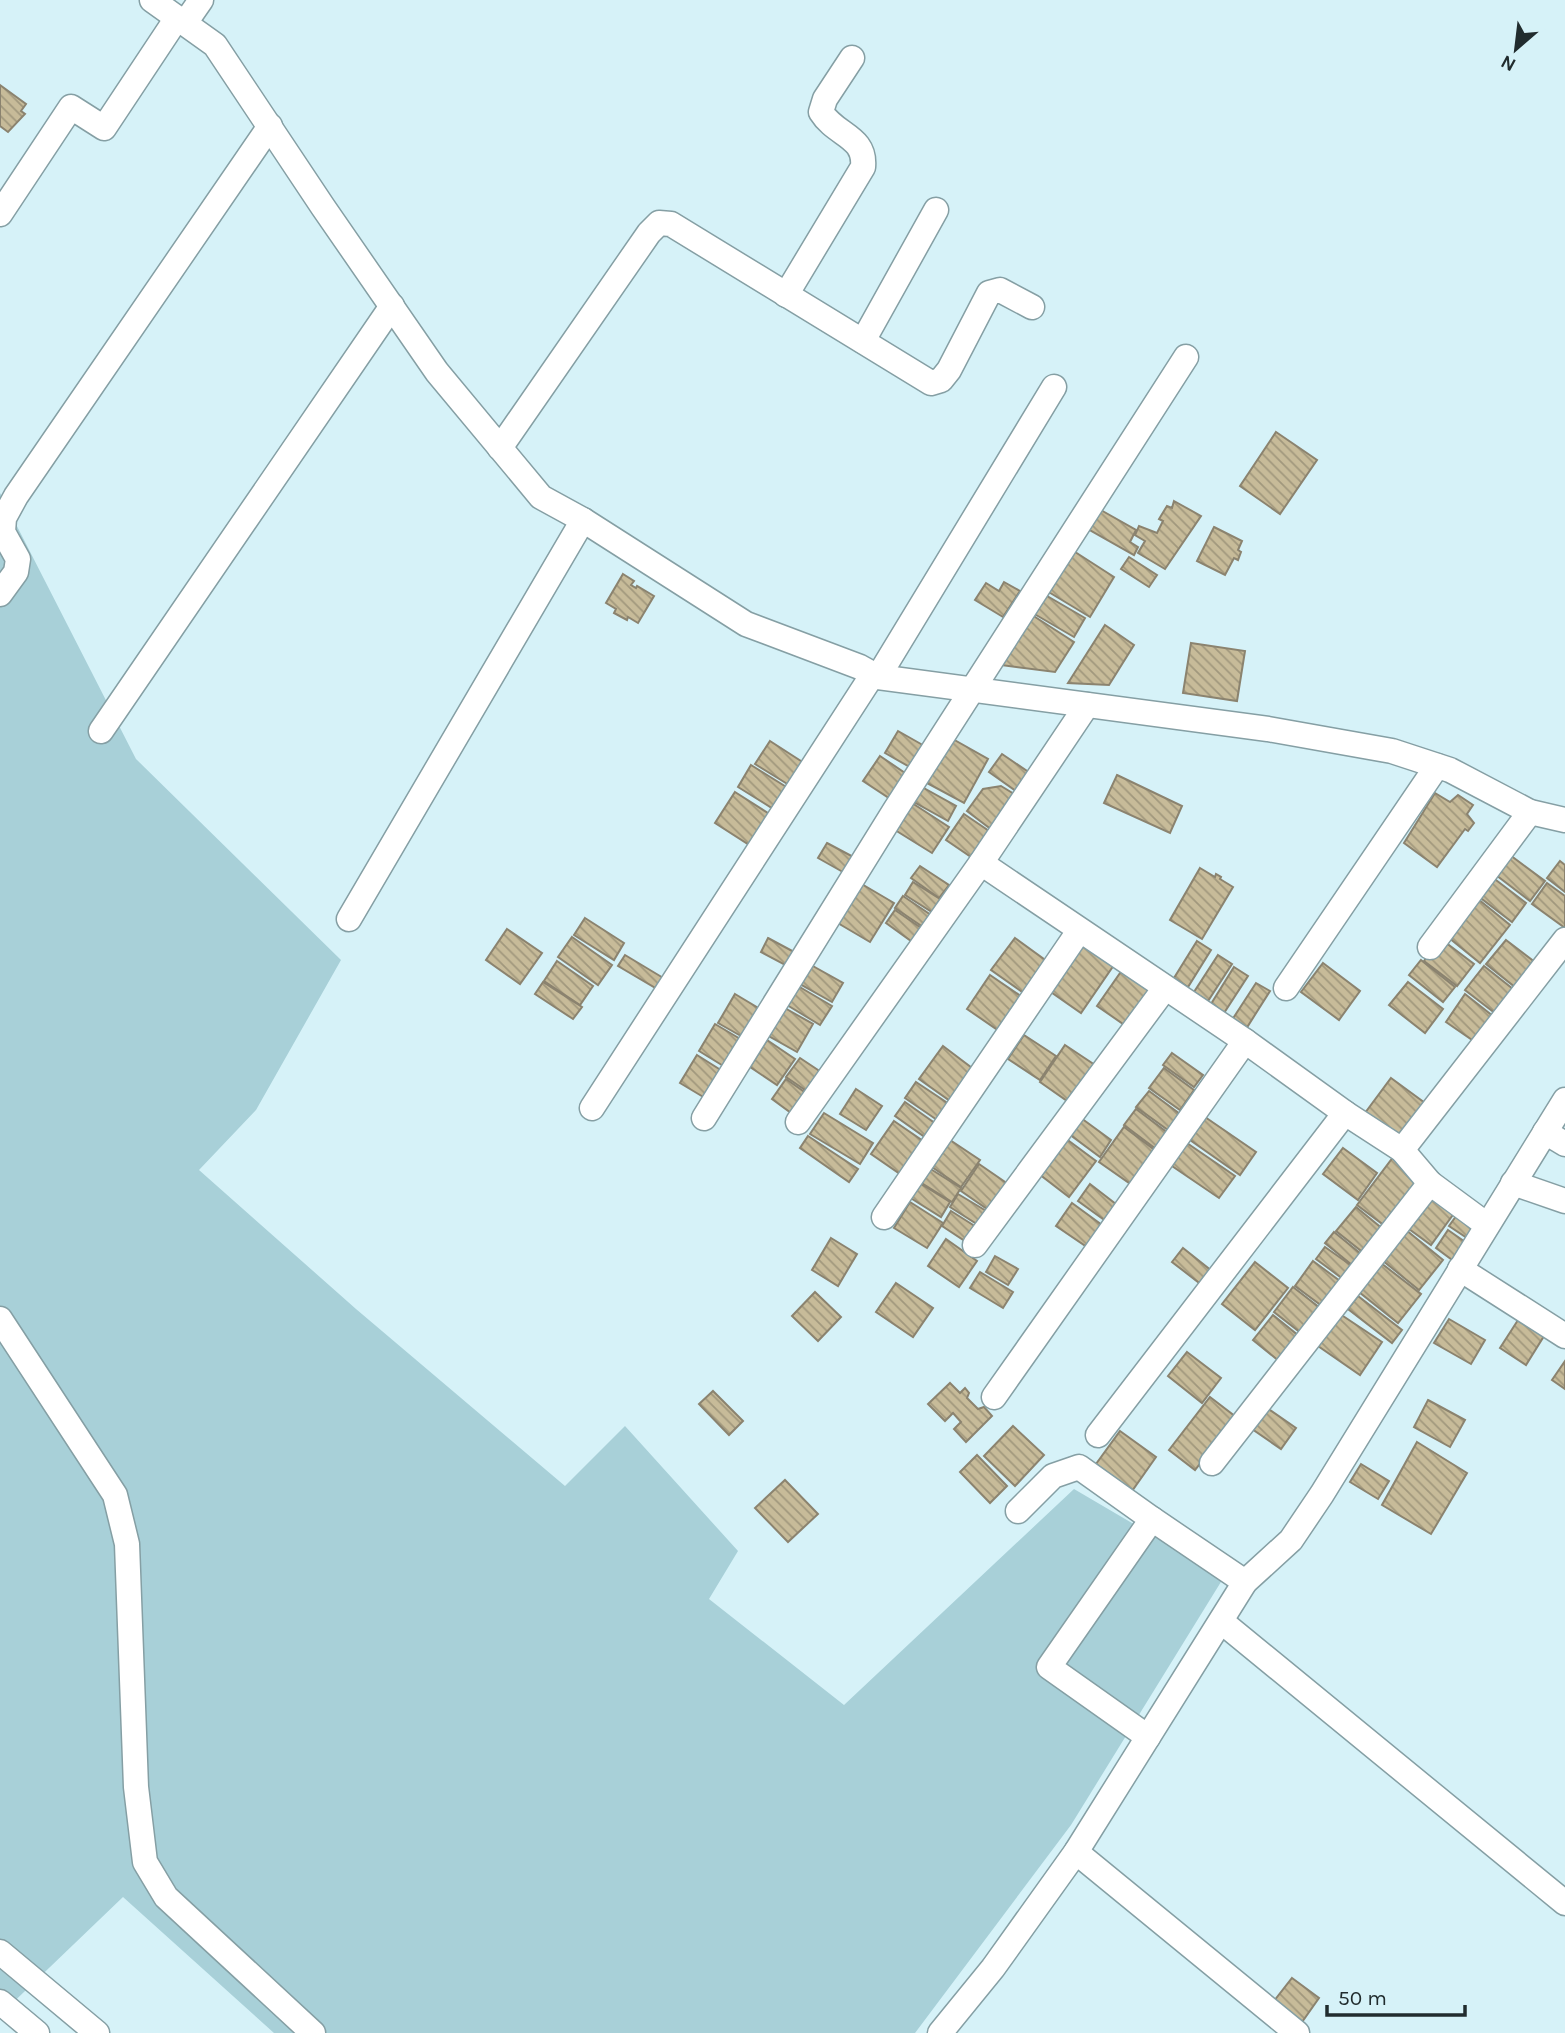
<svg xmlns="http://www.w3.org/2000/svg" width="1565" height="2033" font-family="Karla,sans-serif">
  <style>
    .green { fill: #a8d0d8 }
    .building { fill: url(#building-back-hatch); stroke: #8b836f; stroke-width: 2 }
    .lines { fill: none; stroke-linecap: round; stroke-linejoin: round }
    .minor-casing { stroke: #859fa4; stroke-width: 27 }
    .minor { stroke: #fff; stroke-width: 24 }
  </style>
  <defs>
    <pattern id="building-back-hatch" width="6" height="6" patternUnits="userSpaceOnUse" patternTransform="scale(1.75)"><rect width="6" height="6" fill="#c7bb99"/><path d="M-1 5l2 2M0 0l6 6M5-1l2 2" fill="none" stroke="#a1987d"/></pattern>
  </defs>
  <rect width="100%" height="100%" fill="#d6f2f8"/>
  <polygon class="green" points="0,493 136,759 341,960 256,1110 199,1170 356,1309 565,1486 625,1426 738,1551 709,1599 844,1705 1074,1489 1224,1577 1071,1825 915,2033 274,2033 123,1897 0,2015"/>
  <g class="building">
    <polygon points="0,85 26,104 21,111 25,114 8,132 0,126"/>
    <polygon points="1276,432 1317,460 1280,514 1240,486"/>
    <polygon points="1174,501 1201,516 1165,569 1138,553 1145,541 1135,535 1139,526 1157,533 1163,521 1159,519 1167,506 1172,508"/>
    <polygon points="1099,509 1136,530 1130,542 1138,547 1134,555 1088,529"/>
    <polygon points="1214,527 1242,541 1238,550 1241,552 1238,560 1234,558 1225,575 1197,561"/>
    <polygon points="1072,550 1114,577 1090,617 1047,591"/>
    <polygon points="1129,557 1157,575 1149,587 1121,569"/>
    <polygon points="623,574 634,581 631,585 636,588 637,586 654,596 638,623 628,617 627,620 614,613 616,609 606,603"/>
    <polygon points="1004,582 1020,591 1003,617 975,600 986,583 999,591"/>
    <polygon points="1042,593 1085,618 1074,637 1031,612"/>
    <polygon points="1032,615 1074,642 1055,672 1001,665"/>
    <polygon points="1105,625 1134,645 1109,685 1068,683"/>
    <polygon points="1191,643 1245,651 1237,701 1183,693"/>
    <polygon points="898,731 928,748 915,770 885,753"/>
    <polygon points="951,738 988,759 964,803 927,783"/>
    <polygon points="770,741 804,763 789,785 755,764"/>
    <polygon points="1002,754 1033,775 1020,794 989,772"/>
    <polygon points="880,756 908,775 892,800 863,781"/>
    <polygon points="751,765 788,788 775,810 738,787"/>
    <polygon points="1117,775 1182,806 1170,833 1104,803"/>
    <polygon points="1001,786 1019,797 996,833 967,811 983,789"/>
    <polygon points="922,787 956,806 948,821 914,802"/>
    <polygon points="735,792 771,815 751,846 715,823"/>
    <polygon points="1435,793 1450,802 1458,795 1473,805 1467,814 1474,823 1468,831 1465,829 1437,867 1404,843"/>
    <polygon points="912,803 949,827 932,853 895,830"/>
    <polygon points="964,814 995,835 977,861 946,840"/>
    <polygon points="827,843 859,860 850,876 818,858"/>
    <polygon points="1510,855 1545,881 1530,901 1496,875"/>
    <polygon points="1560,861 1565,865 1565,892 1547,878"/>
    <polygon points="920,866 949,885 939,898 911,878"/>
    <polygon points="1200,868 1215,877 1216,874 1221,877 1220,879 1233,887 1202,939 1170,920"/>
    <polygon points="1492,877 1526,903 1512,922 1478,896"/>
    <polygon points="913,882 940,899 932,912 905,895"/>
    <polygon points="860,883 894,903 870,942 836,922"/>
    <polygon points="1547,883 1565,896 1565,928 1532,904"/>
    <polygon points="903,896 931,915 923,927 895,908"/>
    <polygon points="1478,899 1510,925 1480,963 1448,937"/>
    <polygon points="895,910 927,932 918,946 886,923"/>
    <polygon points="585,918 624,943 614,960 574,935"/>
    <polygon points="507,929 542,953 520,984 486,960"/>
    <polygon points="572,937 612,965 598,985 558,957"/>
    <polygon points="768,938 796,953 789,967 761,952"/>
    <polygon points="1015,938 1048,962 1025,994 991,970"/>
    <polygon points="1441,939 1474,964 1457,986 1424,961"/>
    <polygon points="1083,940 1116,962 1081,1013 1048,990"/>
    <polygon points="1506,940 1540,966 1520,991 1486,964"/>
    <polygon points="1197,941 1211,950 1188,987 1174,978"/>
    <polygon points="625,955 665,979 659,990 618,966"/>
    <polygon points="1218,955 1232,964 1208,1001 1194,992"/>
    <polygon points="1421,960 1455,987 1443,1002 1409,975"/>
    <polygon points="557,961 593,986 580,1005 544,981"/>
    <polygon points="1323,963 1360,991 1339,1020 1301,992"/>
    <polygon points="811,965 843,983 832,1002 800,984"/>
    <polygon points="1125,966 1154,987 1126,1026 1097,1006"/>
    <polygon points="1484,966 1518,993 1500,1017 1465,990"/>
    <polygon points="1234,967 1248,976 1224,1013 1211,1004"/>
    <polygon points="990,975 1025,999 1002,1033 967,1009"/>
    <polygon points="543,982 582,1007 573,1019 535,994"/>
    <polygon points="1408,982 1443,1009 1425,1033 1389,1005"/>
    <polygon points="1256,983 1270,991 1246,1029 1232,1020"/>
    <polygon points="798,986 832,1006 820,1025 787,1005"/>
    <polygon points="735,994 765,1012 748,1040 718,1023"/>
    <polygon points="1465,994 1498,1020 1481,1046 1446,1022"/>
    <polygon points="783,1007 813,1024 797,1052 767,1035"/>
    <polygon points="715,1024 742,1040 725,1067 699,1051"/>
    <polygon points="1024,1035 1056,1056 1040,1080 1008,1059"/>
    <polygon points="767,1040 795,1059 777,1085 750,1067"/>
    <polygon points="1065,1045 1095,1065 1070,1103 1040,1082"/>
    <polygon points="943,1046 976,1071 953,1103 919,1079"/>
    <polygon points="1172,1053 1203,1075 1194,1087 1163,1065"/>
    <polygon points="697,1055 727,1074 710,1101 680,1083"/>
    <polygon points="800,1058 827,1076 814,1096 786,1077"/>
    <polygon points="1164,1068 1194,1090 1180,1110 1149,1088"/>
    <polygon points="1391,1078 1425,1103 1399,1138 1365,1113"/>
    <polygon points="786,1079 813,1098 798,1118 772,1099"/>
    <polygon points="916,1082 952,1106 940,1122 905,1098"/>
    <polygon points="856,1089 882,1106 866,1130 840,1114"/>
    <polygon points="1149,1091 1180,1114 1168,1130 1136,1107"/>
    <polygon points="905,1102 939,1126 929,1140 895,1116"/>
    <polygon points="1136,1109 1168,1133 1156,1149 1124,1125"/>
    <polygon points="824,1113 873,1143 860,1164 810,1134"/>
    <polygon points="1205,1117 1256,1152 1240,1175 1190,1140"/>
    <polygon points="1081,1118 1111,1140 1100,1157 1069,1134"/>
    <polygon points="894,1121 926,1143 903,1176 871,1154"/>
    <polygon points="1124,1127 1156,1151 1132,1185 1099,1162"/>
    <polygon points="808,1136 858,1169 849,1182 800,1148"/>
    <polygon points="1065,1138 1096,1161 1069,1197 1039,1174"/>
    <polygon points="950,1140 980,1160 961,1187 932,1167"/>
    <polygon points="1184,1141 1235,1176 1219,1198 1169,1164"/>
    <polygon points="1343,1148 1377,1173 1358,1200 1323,1174"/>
    <polygon points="1394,1156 1422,1177 1385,1226 1357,1205"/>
    <polygon points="979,1164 1008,1184 990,1211 961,1191"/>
    <polygon points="929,1168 961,1188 952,1202 920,1182"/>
    <polygon points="918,1182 950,1202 941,1217 909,1197"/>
    <polygon points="1090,1184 1121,1208 1110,1224 1078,1201"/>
    <polygon points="958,1194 988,1212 980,1226 950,1207"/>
    <polygon points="1433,1196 1455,1212 1431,1245 1409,1229"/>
    <polygon points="910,1202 943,1223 927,1248 894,1228"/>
    <polygon points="1072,1203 1102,1225 1087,1247 1056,1226"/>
    <polygon points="1356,1207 1384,1230 1365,1254 1336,1231"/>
    <polygon points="951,1211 981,1230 971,1245 942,1226"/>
    <polygon points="1459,1212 1481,1226 1467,1238 1449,1226"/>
    <polygon points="1406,1230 1443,1260 1419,1290 1382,1260"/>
    <polygon points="1448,1230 1468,1244 1455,1262 1436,1248"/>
    <polygon points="1334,1232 1361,1254 1352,1265 1325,1243"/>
    <polygon points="831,1238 857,1254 838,1286 812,1270"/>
    <polygon points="946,1239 977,1261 959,1287 928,1266"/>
    <polygon points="1325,1247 1352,1266 1343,1279 1316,1259"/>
    <polygon points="1183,1248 1217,1275 1207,1289 1172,1262"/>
    <polygon points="995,1256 1018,1269 1008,1285 986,1272"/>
    <polygon points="1313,1261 1340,1281 1322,1306 1295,1286"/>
    <polygon points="1255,1262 1288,1288 1255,1330 1222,1304"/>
    <polygon points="1381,1263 1421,1294 1398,1323 1359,1292"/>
    <polygon points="980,1272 1013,1292 1003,1308 970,1288"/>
    <polygon points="896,1283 933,1308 913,1337 876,1312"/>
    <polygon points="1293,1287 1320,1308 1301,1333 1274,1312"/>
    <polygon points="815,1292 841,1317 818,1341 792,1316"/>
    <polygon points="1358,1296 1402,1330 1392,1343 1348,1309"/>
    <polygon points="1340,1314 1382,1342 1360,1375 1318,1346"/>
    <polygon points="1273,1315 1299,1336 1279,1361 1253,1340"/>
    <polygon points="1449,1319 1485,1340 1471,1364 1434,1343"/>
    <polygon points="1518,1320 1544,1336 1526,1365 1500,1348"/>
    <polygon points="1187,1352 1221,1378 1202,1403 1168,1376"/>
    <polygon points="1565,1361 1565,1389 1552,1380"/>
    <polygon points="950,1383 960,1393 965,1388 969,1393 967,1398 978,1409 984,1407 992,1416 966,1442 954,1429 961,1422 953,1413 945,1421 928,1404"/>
    <polygon points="713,1391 743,1421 729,1435 699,1404"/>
    <polygon points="1210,1397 1236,1417 1195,1470 1169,1450"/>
    <polygon points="1428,1400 1465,1420 1450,1447 1414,1427"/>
    <polygon points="1267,1408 1296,1428 1281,1449 1252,1429"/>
    <polygon points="1013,1426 1044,1455 1015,1486 984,1456"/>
    <polygon points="1120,1431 1156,1457 1132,1491 1096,1464"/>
    <polygon points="1417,1442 1467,1473 1431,1534 1382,1505"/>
    <polygon points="977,1455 1007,1486 990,1503 960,1472"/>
    <polygon points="1361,1464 1389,1481 1378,1499 1350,1482"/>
    <polygon points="785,1480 818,1514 788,1542 755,1508"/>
    <polygon points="1292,1978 1319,1998 1302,2022 1274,2001"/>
  </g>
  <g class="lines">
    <g class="minor-casing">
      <g id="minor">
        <polyline points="152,0 215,45 323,207 437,372 541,497 583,520 746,624 860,667 878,677 1268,729 1392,751 1450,770 1530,812 1565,820"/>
        <polyline points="185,23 201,0"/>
        <polyline points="0,214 71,107 104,128 177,18"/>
        <path d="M786 295 863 167C866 136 836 136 821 112L825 99 852 58"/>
        <polyline points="863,341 936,210"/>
        <polyline points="500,448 649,233 659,223 671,224 931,383 941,380 949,370 989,293 1000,290 1032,307"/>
        <polyline points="0,594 16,572 18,559 3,532 4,518 16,496 270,126"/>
        <polyline points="878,677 1054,387"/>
        <polyline points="101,731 392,306"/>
        <polyline points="981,863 1245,1041 1345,1113 1402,1150 1430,1183 1487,1225"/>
        <polyline points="349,919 583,520"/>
        <polyline points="1430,947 1530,812"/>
        <polyline points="1286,988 1437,766"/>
        <polyline points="592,1108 873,674"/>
        <polyline points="704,1118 895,810 1186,357"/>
        <polyline points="798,1122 981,863 1087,705"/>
        <polyline points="1545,1132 1565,1144"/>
        <polyline points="1402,1150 1565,940"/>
        <polyline points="1513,1183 1565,1201"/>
        <polyline points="884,1217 1079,931"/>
        <polyline points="975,1245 1165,988"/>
        <polyline points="1460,1269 1565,1336"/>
        <polyline points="0,1319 115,1495 127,1544 136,1787 145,1862 166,1897 313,2033"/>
        <polyline points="994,1397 1245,1041"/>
        <polyline points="1098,1435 1345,1113"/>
        <polyline points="1212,1463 1430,1183"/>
        <polyline points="1018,1511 1053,1476 1079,1467 1152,1519 1049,1667 1148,1737"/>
        <polyline points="1152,1519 1245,1582"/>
        <polyline points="1222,1622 1565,1903"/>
        <polyline points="1076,1852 1297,2033"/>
        <polyline points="0,1952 97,2033"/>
        <polyline points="0,2002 37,2033"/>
        <polyline points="940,2033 993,1968 1076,1852 1245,1582 1291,1540 1322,1494 1565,1100"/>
      </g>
    </g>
    <use href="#minor" class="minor"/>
  </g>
  <g transform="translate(1516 49) rotate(208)" stroke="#d6f2f8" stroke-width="5" paint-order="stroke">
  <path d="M0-5L12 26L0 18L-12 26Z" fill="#212c2e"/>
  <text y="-10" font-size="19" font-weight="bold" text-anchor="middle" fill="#212c2e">N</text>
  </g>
  <path d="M1327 2005v10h138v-10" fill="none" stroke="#212c2e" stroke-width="3.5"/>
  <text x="1338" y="2005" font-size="21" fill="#212c2e" stroke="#d6f2f8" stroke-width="5" paint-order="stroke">50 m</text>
</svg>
